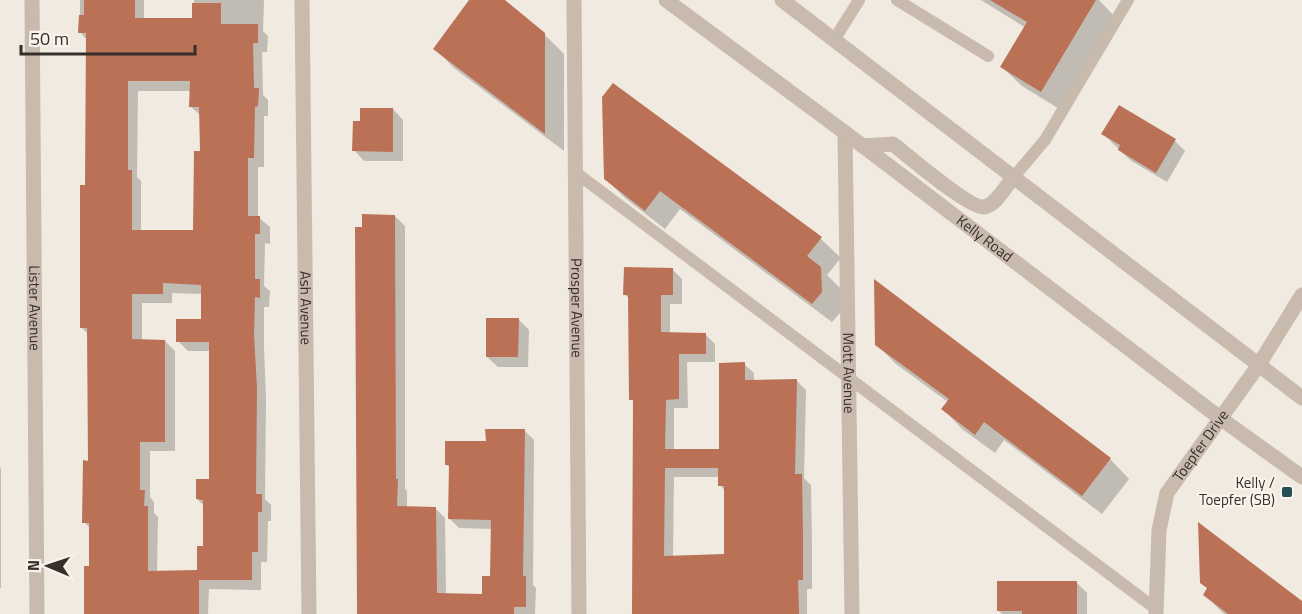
<svg xmlns="http://www.w3.org/2000/svg" width="1302" height="614" font-family="'Titillium Web',sans-serif">
  <style>
    .shadow { fill: #0003; fill-rule: evenodd }
    .building { fill: #ba7155; fill-rule: evenodd }
    .lines { fill: none; stroke-linecap: round; stroke-linejoin: round }
    .service { stroke: #c8baad; stroke-width: 12 }
    .minor { stroke: #c8baad; stroke-width: 15 }
    .tertiary { stroke: #c8baad; stroke-width: 15 }
    .poi-dot { fill: #255055; stroke: #f9f3ec; stroke-width: 2 }
    .labels { text-anchor: middle; stroke-width: 4.5; stroke-linejoin: round; paint-order: stroke }
    .street-label { font-size: 15px; fill: #372f2b; stroke: #f9f3ec }
    .poi-label { font-size: 15px; fill: #372f2b; stroke: #f9f3ec; text-anchor: end }
  </style>
  <rect width="100%" height="100%" fill="#f1eae0"/>
  <g class="shadow">
    <path d="M80 0H144V19H194V0H264L263 31 268 36 267 52H262L263 95 268 100V116H264V167H258V217L270 227V244L265 243 264 286 270 291 269 307H264V346L266 399 265 499 271 505V521H268L267 562H261V590L209 589 208 614H85L90 567 91 529 84 522 89 462 88 334 81 327 86 186 87 40 80 32ZM138 91H191V107L201 116V153L195 231H141V181L137 177ZM172 293 202 294V321L178 341 188 351H211V481L197 499 204 506V548L199 572H157L158 517 154 513V502L150 497V451H175V351L165 341H142V303H172Z"/>
    <polygon points="471,0 502,0 544,34 564,54 564,151 454,68 435,49"/>
    <polygon points="981,0 1099,0 1116,18 1061,110 1022,86 1002,67 1026,28"/>
    <polygon points="613,85 821,239 841,258 827,275 840,288 841,312 832,322 680,209 665,229 625,198 605,178"/>
    <polygon points="393,109 403,120 403,161 364,161 354,150 362,122"/>
    <polygon points="1103,134 1175,141 1185,151 1167,182 1130,160"/>
    <polygon points="395,216 405,226 405,489 407,491 407,508 435,508 445,518 446,595 483,596 492,578 492,529 459,528 449,518 450,468 447,465 487,443 524,430 534,440 533,585 536,588 535,614 358,614 364,229"/>
    <path d="M672 269 682 279V304H670V334H705L715 344V362H687L688 408H674V450H721L744 364 754 373V381H797L806 390 804 478 811 485 812 546V589H807V614H633L634 402 631 399 630 299 625 295ZM674 477H720V485L726 492V556L673 558Z"/>
    <polygon points="518,319 529,330 528,367 498,367 487,357"/>
    <polygon points="876,344 1110,459 1129,479 1102,514 1004,440 995,453 962,429 943,409 948,402 896,364"/>
    <polygon points="0,468 1,469 1,588 0,588"/>
    <polygon points="1076,582 1087,593 1087,614 1002,614 999,611"/>
    <polygon points="1205,595 1302,602 1302,614 1224,614"/>
  </g>
  <g class="building">
    <path d="M84 0H135V18H192V3H221V24H258V43H253L254 88H259L258 106 255 107 254 158H248V216H260V234H255V279H260V298L255 297 254 335 257 388 256 494H262V512H258V552H252V580H199V614H84V566H89V523H82L83 460 88 461 87 328H80V185H85L86 33H78L79 15H84ZM128 81H190L189 107H199L200 151H194L193 230H132V170H128ZM163 283 201 285V319H176V342H209V479H196V499L203 500V546H197V570L148 571V506H144L145 490H140V442H165V340L132 339V294H163Z"/>
    <polygon points="469,0 505,0 545,33 545,134 433,49"/>
    <polygon points="990,0 1096,0 1041,92 1000,67 1027,22"/>
    <polygon points="613,83 822,237 807,256 821,267 822,292 812,304 660,191 645,211 604,179 602,97"/>
    <polygon points="1119,105 1176,139 1156,173 1118,150 1120,145 1101,134"/>
    <polygon points="360,108 393,108 393,152 352,151 353,121 360,121"/>
    <polygon points="362,214 395,215 396,479 398,479 397,506 436,507 437,593 482,594 482,576 490,576 491,520 448,519 449,465 445,465 445,441 486,441 485,429 525,429 523,576 526,576 526,607 514,607 514,614 357,614 355,227 362,227"/>
    <path d="M624 267 673 268V295H661V332L706 333V354H679V399L666 400 665 449H719V363L745 362V380L797 379 795 474H802L803 535V580H798L799 614H632L633 400H629L628 295H623ZM665 468H718V486H724V554L664 556Z"/>
    <polygon points="874,279 1111,458 1082,496 984,422 975,435 941,409 949,399 875,345"/>
    <polygon points="486,318 519,318 518,357 486,357"/>
    <polygon points="1198,522 1302,601 1302,614 1228,614 1203,595 1207,588 1200,583"/>
    <polygon points="997,581 1077,581 1077,614 1022,614 1022,611 997,611"/>
  </g>
  <g class="lines">
    <g class="service">
      <polyline points="897,0 988,56"/>
      <polyline points="834,40 859,0"/>
      <polyline points="575,172 1156,609"/>
      <polyline points="1013,178 1045,140 1128,0"/>
    </g>
    <g class="minor">
      <path id="s1" d="M32 0 37 614"/>
      <path id="s2" d="M302 0 309 614"/>
      <path id="s3" d="M574 0 579 614"/>
      <path id="s4" d="M845 133 852 614"/>
    </g>
    <g class="tertiary">
      <path id="s5" d="M666 0 863 146 1220 418 1302 477"/>
      <polyline points="782,0 1302,398"/>
      <path d="M863 146 893 144C907 155 970 209 984 207 996 205 1005 187 1013 178"/>
      <path id="s6" d="M1156 614 1159 530 1167 493 1258 366 1302 295"/>
    </g>
  </g>
  <rect class="poi-dot" x="1281" y="486" width="12" height="12" rx="3"/>
  <g class="labels">
    <g class="street-label">
      <text dy="5" stroke="none"><textPath href="#s5" startOffset="398">Kelly Road</textPath></text>
      <text dy="5" stroke="none"><textPath href="#s1" startOffset="308">Lister Avenue</textPath></text>
      <text dy="5" stroke="none"><textPath href="#s2" startOffset="308">Ash Avenue</textPath></text>
      <text dy="5" stroke="none"><textPath href="#s3" startOffset="308">Prosper Avenue</textPath></text>
      <text dy="5" stroke="none"><textPath href="#s4" startOffset="240">Mott Avenue</textPath></text>
      <text dy="5" stroke="none"><textPath href="#s6" startOffset="180">Toepfer Drive</textPath></text>
    </g>
    <g class="poi-label">
      <text x="1275" y="488">Kelly /<tspan x="1275" dy="17">Toepfer (SB)</tspan></text>
    </g>
  </g>
  <g transform="translate(48 566) rotate(272)" stroke="#f9f3ec" stroke-width="4.5" paint-order="stroke">
  <path d="M0-4.5L10 22L0 15L-10 22Z" fill="#372f2b"/>
  <text y="-9" font-size="16" font-weight="bold" text-anchor="middle" fill="#372f2b">N</text>
  </g>
  <path d="M21 45v9h174v-9" fill="none" stroke="#372f2b" stroke-width="3"/>
  <text x="30" y="45" font-size="18" fill="#372f2b" stroke="#f9f3ec" stroke-width="4.5" paint-order="stroke">50 m</text>
</svg>
